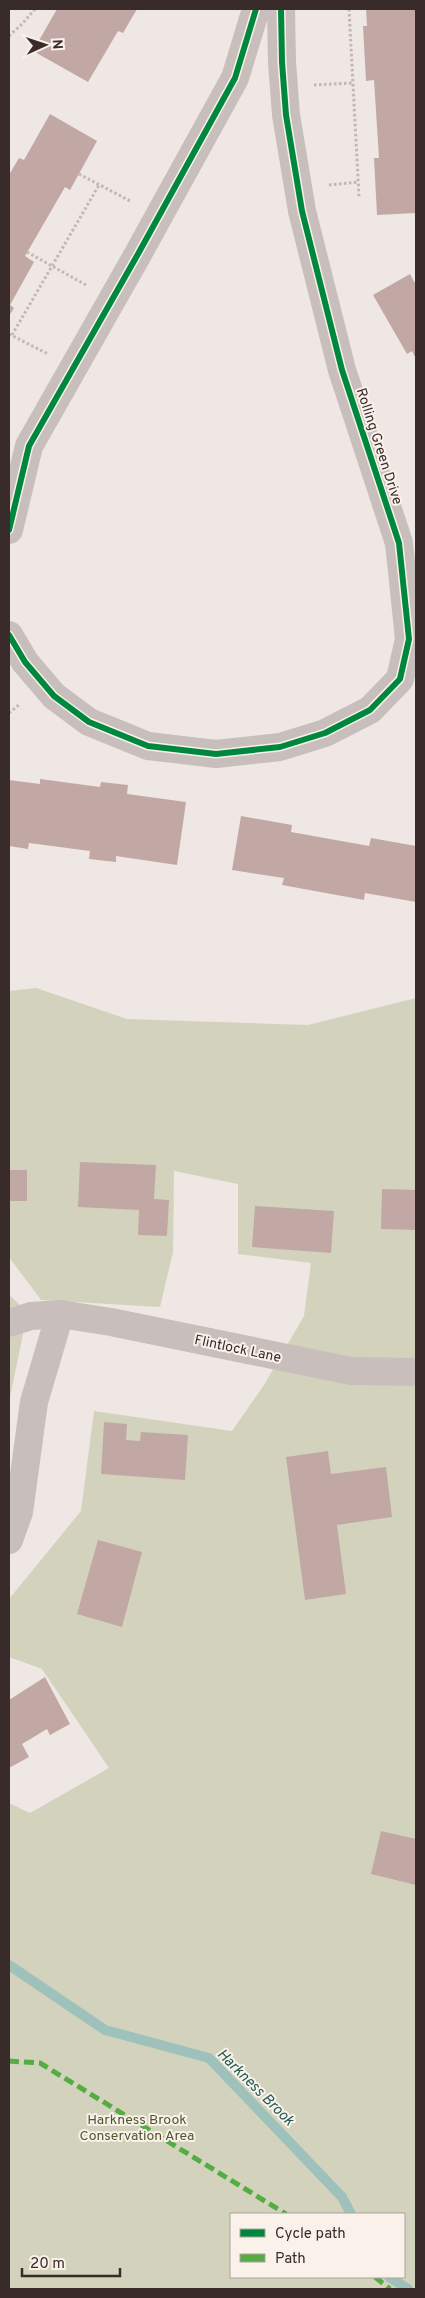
<svg xmlns="http://www.w3.org/2000/svg" width="425" height="2298" font-family="Overpass,sans-serif">
  <style>
    .green { fill: #d3d3bd; fill-rule: evenodd }
    .lines { fill: none; stroke-linecap: round; stroke-linejoin: round }
    .stream { stroke: #9ec1bb; stroke-width: 10 }
    .building { fill: #c2a8a4 }
    .path { stroke: #c1b8b4; stroke-width: 3; stroke-dasharray: 2.5 2.5; stroke-linecap: butt }
    .minor { stroke: #c8bfbc; stroke-width: 28 }
    .quiet { stroke: #55ab44; stroke-width: 5; stroke-dasharray: 10 5; stroke-linecap: butt }
    .cycleway-casing { stroke: #faf1eb; stroke-width: 9 }
    .cycleway { stroke: #00873e; stroke-width: 6 }
    .labels { text-anchor: middle; stroke-width: 4; stroke-linejoin: round; paint-order: stroke }
    .street-label { font-size: 14px; fill: #392b29; stroke: #faf1eb }
    .park-label { font-size: 14px; fill: #50582d; stroke: #faf1eb }
    .water-label { font-size: 15px; font-style: italic; fill: #1e5c55; stroke: #faf1eb }
  </style>
  <rect width="100%" height="100%" fill="#eee7e3"/>
  <g class="green">
    <path d="M36 988 127 1019 308 1025 416 998V2289H9V1803L30 1813 109 1768 42 1669 9 1657V1599L81 1511 94 1411 232 1431 264 1385 304 1316 311 1263 238 1254V1184L174 1171 173 1252 160 1307 41 1300 9 1257V991ZM231 2214H404V2277H231Z"/>
    <polygon points="9,1295 19,1304 23,1334 9,1402"/>
  </g>
  <g class="lines">
    <g class="stream">
      <polyline points="9,1965 105,2030 209,2058 342,2197 351,2214"/>
      <polyline points="389,2277 408,2289"/>
    </g>
  </g>
  <g class="building">
    <polygon points="57,9 137,9 123,33 118,31 88,82 33,51"/>
    <polygon points="366,9 416,9 416,213 377,215 374,158 379,158 374,80 366,81 363,26 367,26"/>
    <polygon points="50,114 97,141 70,190 65,187 25,256 34,262 10,305 14,308 9,316 9,175 19,158 24,160"/>
    <polygon points="410,274 416,285 416,359 412,351 407,354 373,295"/>
    <polygon points="40,779 100,787 101,782 128,785 127,794 186,802 177,865 116,856 116,862 89,859 90,851 29,843 28,849 9,846 9,780 40,784"/>
    <polygon points="241,816 292,825 291,832 369,846 371,838 416,846 416,902 365,893 364,900 282,885 284,878 232,870"/>
    <polygon points="80,1162 156,1165 154,1199 169,1200 167,1236 138,1235 139,1210 78,1207"/>
    <rect x="9" y="1170" width="18" height="31"/>
    <polygon points="382,1189 416,1190 416,1230 381,1229"/>
    <polygon points="255,1206 334,1211 331,1253 252,1247"/>
    <polygon points="104,1422 127,1424 126,1440 140,1441 141,1432 188,1435 185,1480 101,1474"/>
    <polygon points="328,1451 331,1474 386,1467 392,1517 337,1525 346,1594 305,1600 286,1457"/>
    <polygon points="98,1540 142,1552 122,1627 77,1614"/>
    <polygon points="45,1677 70,1724 50,1735 47,1729 22,1744 29,1757 9,1768 9,1700"/>
    <polygon points="381,1831 416,1839 416,1885 371,1874"/>
  </g>
  <g class="lines">
    <g class="path">
      <polyline points="349,9 359,197"/>
      <polyline points="9,36 22,24 35,9"/>
      <polyline points="314,85 353,83"/>
      <polyline points="79,174 132,202"/>
      <polyline points="329,185 358,182"/>
      <polyline points="27,252 86,285"/>
      <polyline points="9,334 48,354"/>
      <polyline points="12,335 99,185"/>
      <polyline points="9,713 20,704"/>
    </g>
    <g class="minor">
      <polyline points="9,530 29,446 138,254 235,78 256,9"/>
      <polyline points="9,635 25,662 54,696 89,722 148,746 216,754 280,747 325,733 370,710 400,679 409,639 399,543 342,370 302,211 286,115 282,62 281,9"/>
      <polyline points="9,1323 31,1316 60,1314 111,1322 351,1371 416,1372"/>
      <polyline points="9,1540 19,1512 34,1402 60,1314"/>
    </g>
    <g class="quiet">
      <polyline points="9,2061 40,2063 286,2214"/>
      <polyline points="375,2277 390,2289"/>
    </g>
    <g class="cycleway-casing">
      <g id="cycleway">
        <polyline points="9,530 29,446 138,254 235,78 256,9"/>
        <polyline points="9,635 25,662 54,696 89,722 148,746 216,754 280,747 325,733 370,710 400,679 409,639 399,543 342,370 302,211 286,115 282,62 281,9"/>
      </g>
    </g>
    <use href="#cycleway" class="cycleway"/>
  </g>
  <g class="labels">
    <g class="street-label">
      <text transform="translate(380 446) rotate(72)" y="5">Rolling Green Drive</text>
      <text transform="translate(238 1348) rotate(12)" y="5">Flintlock Lane</text>
    </g>
    <g class="park-label">
      <text x="137" y="2124">Harkness Brook<tspan x="137" dy="16">Conservation Area</tspan></text>
    </g>
    <g class="water-label">
      <text transform="translate(256 2087) rotate(45)" y="5">Harkness Brook</text>
    </g>
  </g>
  <rect width="425" height="2298" fill="none" stroke="#392b29" stroke-width="20"/>
  <rect x="230" y="2213" width="175" height="65" fill="#faf1eb" stroke="#ada29d"/>
  <rect x="240" y="2229" width="25" height="8" fill="#00873e" stroke="#ada29d"/>
  <text x="275" y="2238" font-size="15" fill="#392b29">Cycle path</text>
  <rect x="240" y="2254" width="25" height="8" fill="#55ab44" stroke="#ada29d"/>
  <text x="275" y="2263" font-size="15" fill="#392b29">Path</text>
  <g transform="translate(45 45) rotate(87)" stroke="#faf1eb" stroke-width="4" paint-order="stroke">
  <path d="M0-4L9 19L0 12L-9 19Z" fill="#392b29"/>
  <text y="-8" font-size="14" font-weight="bold" text-anchor="middle" fill="#392b29">N</text>
  </g>
  <path d="M22 2268v8h98v-8" fill="none" stroke="#392b29" stroke-width="2.5"/>
  <text x="30" y="2268" font-size="15" fill="#392b29" stroke="#faf1eb" stroke-width="4" paint-order="stroke">20 m</text>
</svg>
